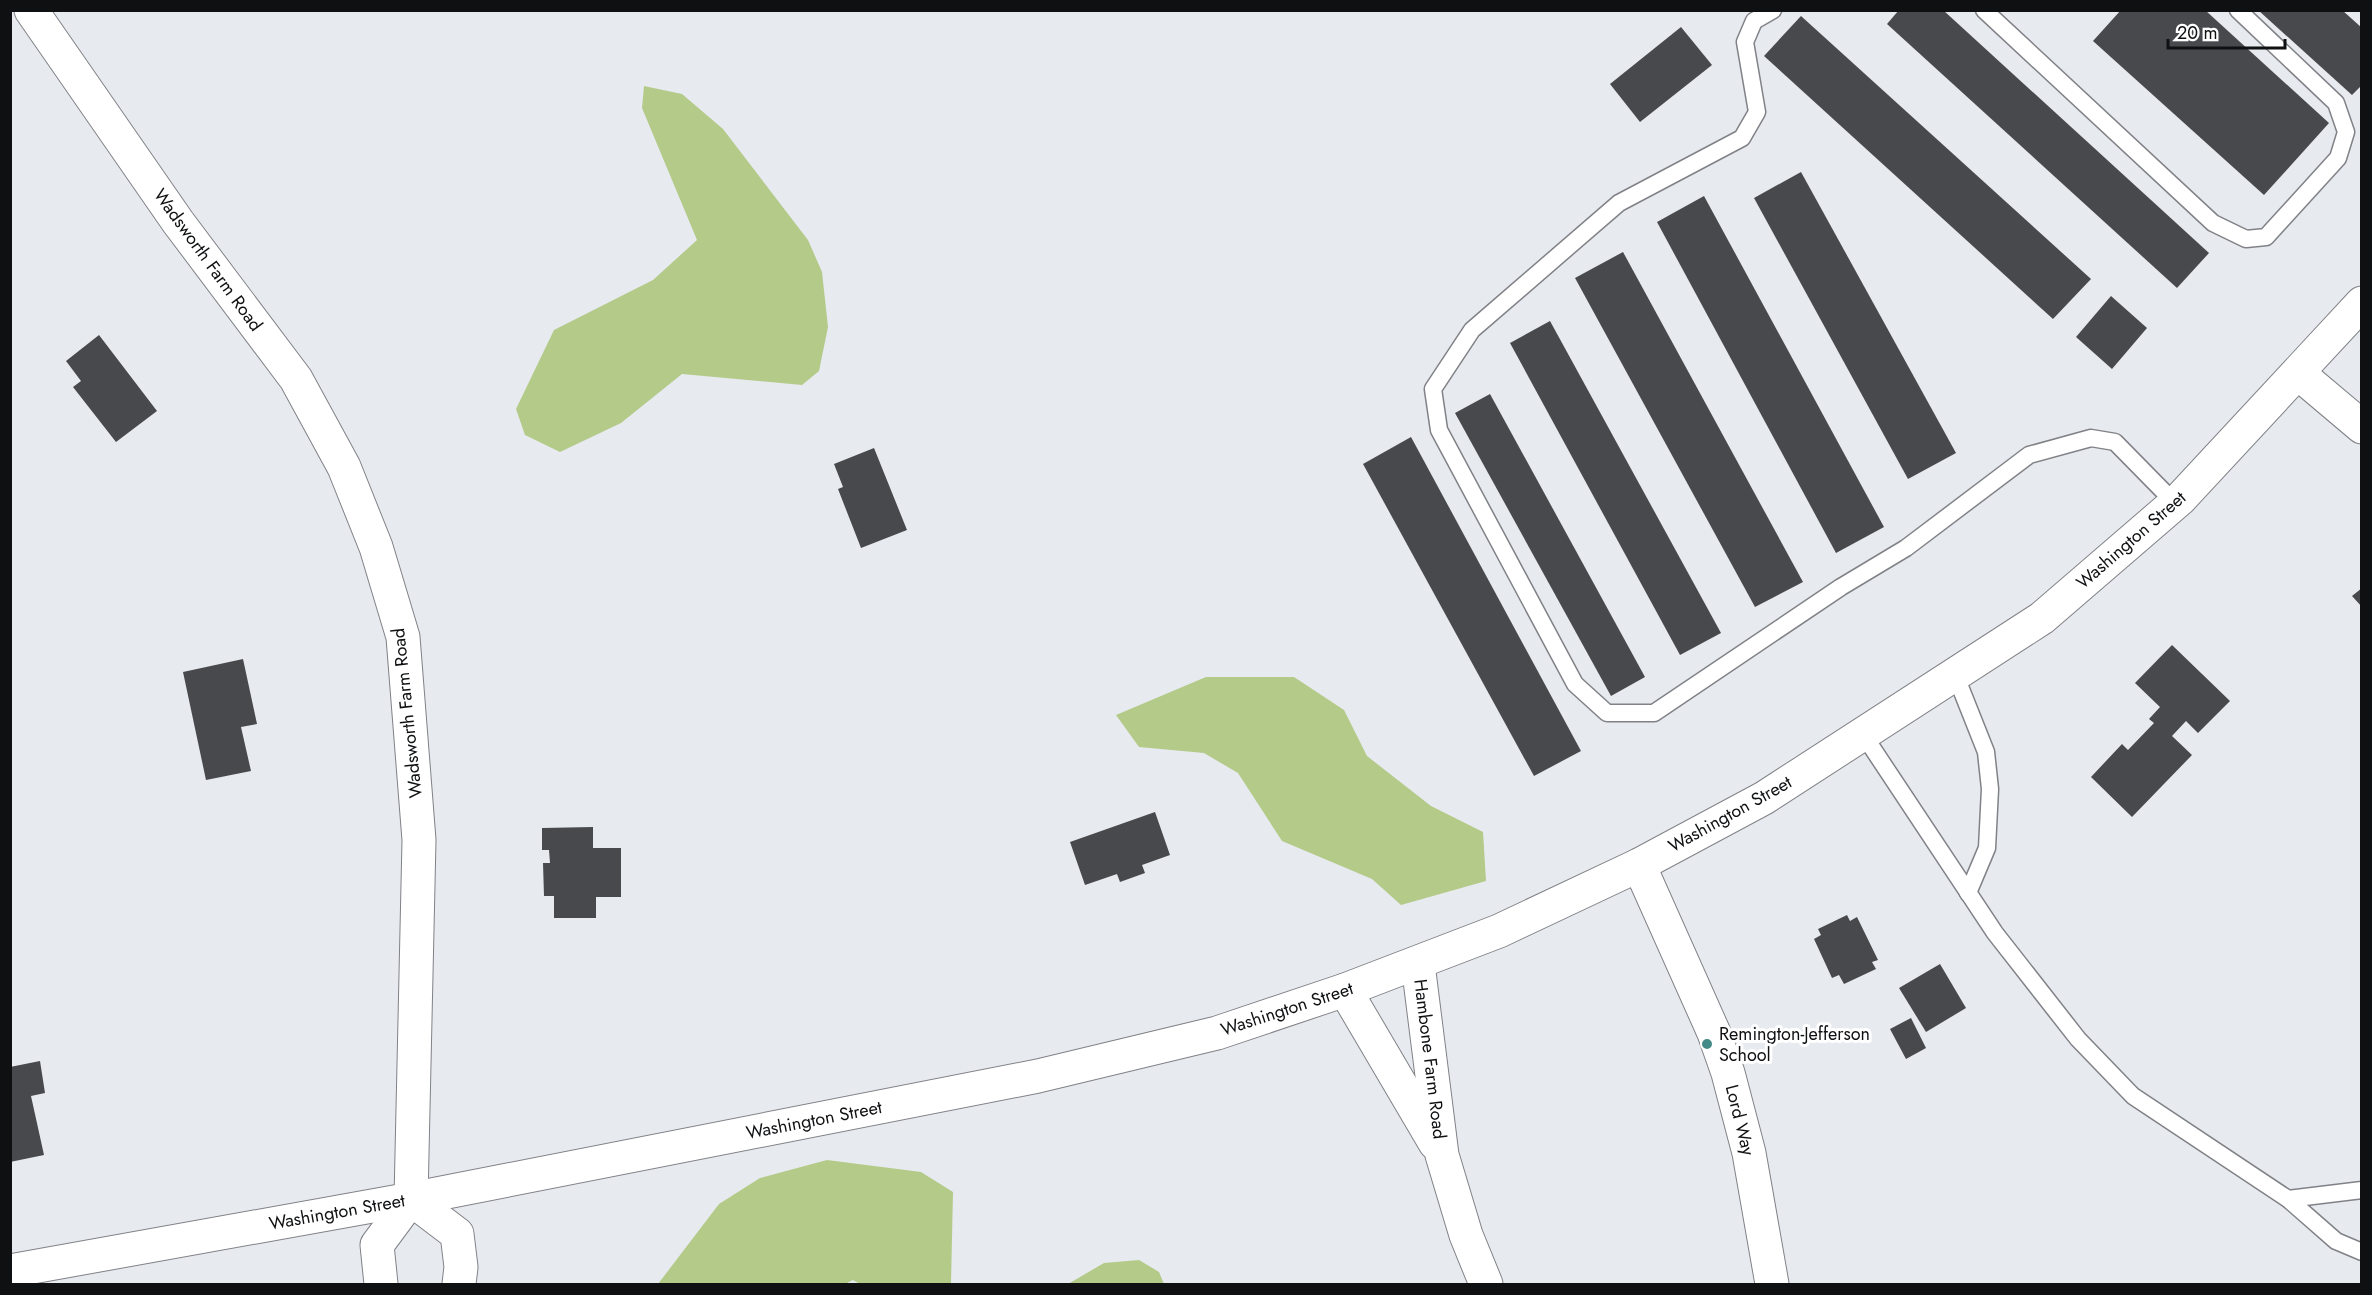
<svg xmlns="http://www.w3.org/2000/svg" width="2372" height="1295" font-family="Jost,sans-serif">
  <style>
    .green { fill: #b4ca89 }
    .building { fill: #47494d }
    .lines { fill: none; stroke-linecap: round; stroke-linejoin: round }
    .service-casing { stroke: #808287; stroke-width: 19 }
    .minor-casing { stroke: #808287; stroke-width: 35 }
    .secondary-casing { stroke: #808287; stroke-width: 35 }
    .service { stroke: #fff; stroke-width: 16 }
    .minor { stroke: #fff; stroke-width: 33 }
    .secondary { stroke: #fff; stroke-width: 33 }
    .poi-dot { fill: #438b89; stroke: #fff; stroke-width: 2 }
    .labels { text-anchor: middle; stroke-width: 6; stroke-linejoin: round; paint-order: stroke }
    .street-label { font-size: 18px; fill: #0f1012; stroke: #fff }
    .poi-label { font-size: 18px; fill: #0f1012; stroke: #fff; text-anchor: start }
  </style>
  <rect width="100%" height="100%" fill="#e7eaef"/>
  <g class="green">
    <polygon points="644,86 682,94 723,129 808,240 822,272 828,327 819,371 802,385 682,374 621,423 560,452 525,435 516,409 554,330 653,280 697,240 642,108"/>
    <polygon points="1206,677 1294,677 1344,710 1367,756 1431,806 1483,832 1486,881 1401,905 1372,879 1282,841 1238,773 1204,753 1139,747 1116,715"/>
    <polygon points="827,1160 921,1172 953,1192 951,1284 860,1284 853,1280 845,1284 658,1284 719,1204 760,1178"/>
    <polygon points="1139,1260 1159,1272 1164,1284 1068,1284 1104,1263"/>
  </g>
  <g class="building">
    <polygon points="1899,10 1943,10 2209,253 2177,288 1887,24"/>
    <polygon points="2121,10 2205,10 2329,123 2264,195 2093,41"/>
    <polygon points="2258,10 2342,10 2362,28 2362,85 2352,95"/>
    <polygon points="1801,16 2091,279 2053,319 1764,56"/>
    <polygon points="1681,27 1712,65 1640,122 1610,84"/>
    <polygon points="1801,172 1956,453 1908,479 1754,198"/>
    <polygon points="1704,196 1884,527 1836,553 1657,222"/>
    <polygon points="1623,252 1803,582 1755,607 1575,278"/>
    <polygon points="2111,296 2147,328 2112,369 2076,337"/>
    <polygon points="1550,321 1721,633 1680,655 1510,343"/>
    <polygon points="99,335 157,411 116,442 73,387 81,381 66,361"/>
    <polygon points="1490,394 1645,677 1611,696 1455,413"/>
    <polygon points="1411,437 1581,751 1534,776 1363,464"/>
    <polygon points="874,448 907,530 861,548 838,489 843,487 834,464"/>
    <polygon points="2362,588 2362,607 2352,596"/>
    <polygon points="2172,645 2230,701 2198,733 2186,721 2172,736 2192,755 2132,817 2091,777 2122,744 2128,750 2154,723 2149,719 2160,707 2135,683"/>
    <polygon points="243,659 257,724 241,727 251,771 206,780 183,672"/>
    <polygon points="1155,812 1170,855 1142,865 1145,873 1120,882 1117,874 1085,885 1070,842"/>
    <polygon points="593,827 593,848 621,848 621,897 596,897 596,918 554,918 554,896 544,896 543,863 550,863 549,850 542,850 542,828"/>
    <polygon points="1847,915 1850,921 1857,917 1878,960 1872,962 1876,969 1844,984 1839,975 1832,978 1814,939 1821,935 1818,929"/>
    <polygon points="1940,964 1966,1008 1926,1032 1899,988"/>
    <polygon points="1911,1018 1926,1048 1906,1059 1890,1029"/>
    <polygon points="40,1061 45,1093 31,1096 44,1155 10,1162 10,1067"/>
  </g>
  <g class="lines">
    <g class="service-casing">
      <g id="service">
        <polyline points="1773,10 1754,21 1745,42 1757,112 1742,138 1619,203 1472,330 1433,389 1439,430 1575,684 1607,713 1654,713 1841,587 1906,548 2029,455 2091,438 2115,442 2175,503"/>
        <polyline points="1984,10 2213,223 2246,239 2266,237 2338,158 2346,132 2336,103 2238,10"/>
        <polyline points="1955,674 1986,752 1990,789 1987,848 1968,893"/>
        <polyline points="1863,734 1995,933 2078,1039 2133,1096 2288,1199 2336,1241 2362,1252"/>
        <polyline points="2288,1199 2362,1190"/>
      </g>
    </g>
    <g class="minor-casing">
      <g id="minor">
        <polyline points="31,10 178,222 296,379 344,467 376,547 403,637 419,840 411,1199"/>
        <polyline points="2298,373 2362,427"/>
        <polyline points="1639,865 1714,1033 1728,1073 1749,1153 1772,1284"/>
        <polyline points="1418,964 1442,1155 1466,1235 1486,1284"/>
        <polyline points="1345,990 1435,1143"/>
        <polyline points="411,1199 457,1234 461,1267 459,1284"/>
        <polyline points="381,1284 377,1245 411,1199"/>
      </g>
    </g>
    <g class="secondary-casing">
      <polyline id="secondary" points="10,1271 411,1199 1038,1076 1217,1033 1345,990 1499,931 1639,865 1764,798 2042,618 2180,499 2362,303"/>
    </g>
    <use href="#service" class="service"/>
    <use href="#minor" class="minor"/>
    <use href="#secondary" class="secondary"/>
  </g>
  <circle class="poi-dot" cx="1707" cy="1044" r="6"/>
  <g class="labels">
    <g class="street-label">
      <text transform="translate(208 260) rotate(54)" y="6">Wadsworth Farm Road</text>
      <text transform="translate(2131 540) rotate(-41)" y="6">Washington Street</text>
      <text transform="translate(407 713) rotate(-96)" y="6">Wadsworth Farm Road</text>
      <text transform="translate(1730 814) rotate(-29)" y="6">Washington Street</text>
      <text transform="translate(1287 1009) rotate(-18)" y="6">Washington Street</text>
      <text transform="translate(1430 1059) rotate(83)" y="6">Hambone Farm Road</text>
      <text transform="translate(814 1120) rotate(-11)" y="6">Washington Street</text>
      <text transform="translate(1740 1120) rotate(76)" y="6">Lord Way</text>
      <text transform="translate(337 1212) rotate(-10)" y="6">Washington Street</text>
    </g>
    <g class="poi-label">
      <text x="1719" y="1040">Remington-Jefferson<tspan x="1719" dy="21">School</tspan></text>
    </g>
  </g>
  <rect width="2372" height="1295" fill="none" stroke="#0f1012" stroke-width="24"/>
  <path d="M2168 39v9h117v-9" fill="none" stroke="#0f1012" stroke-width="3"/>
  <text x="2177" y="39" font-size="18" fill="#0f1012" stroke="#ffffff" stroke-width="4.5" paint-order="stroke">20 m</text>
</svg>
